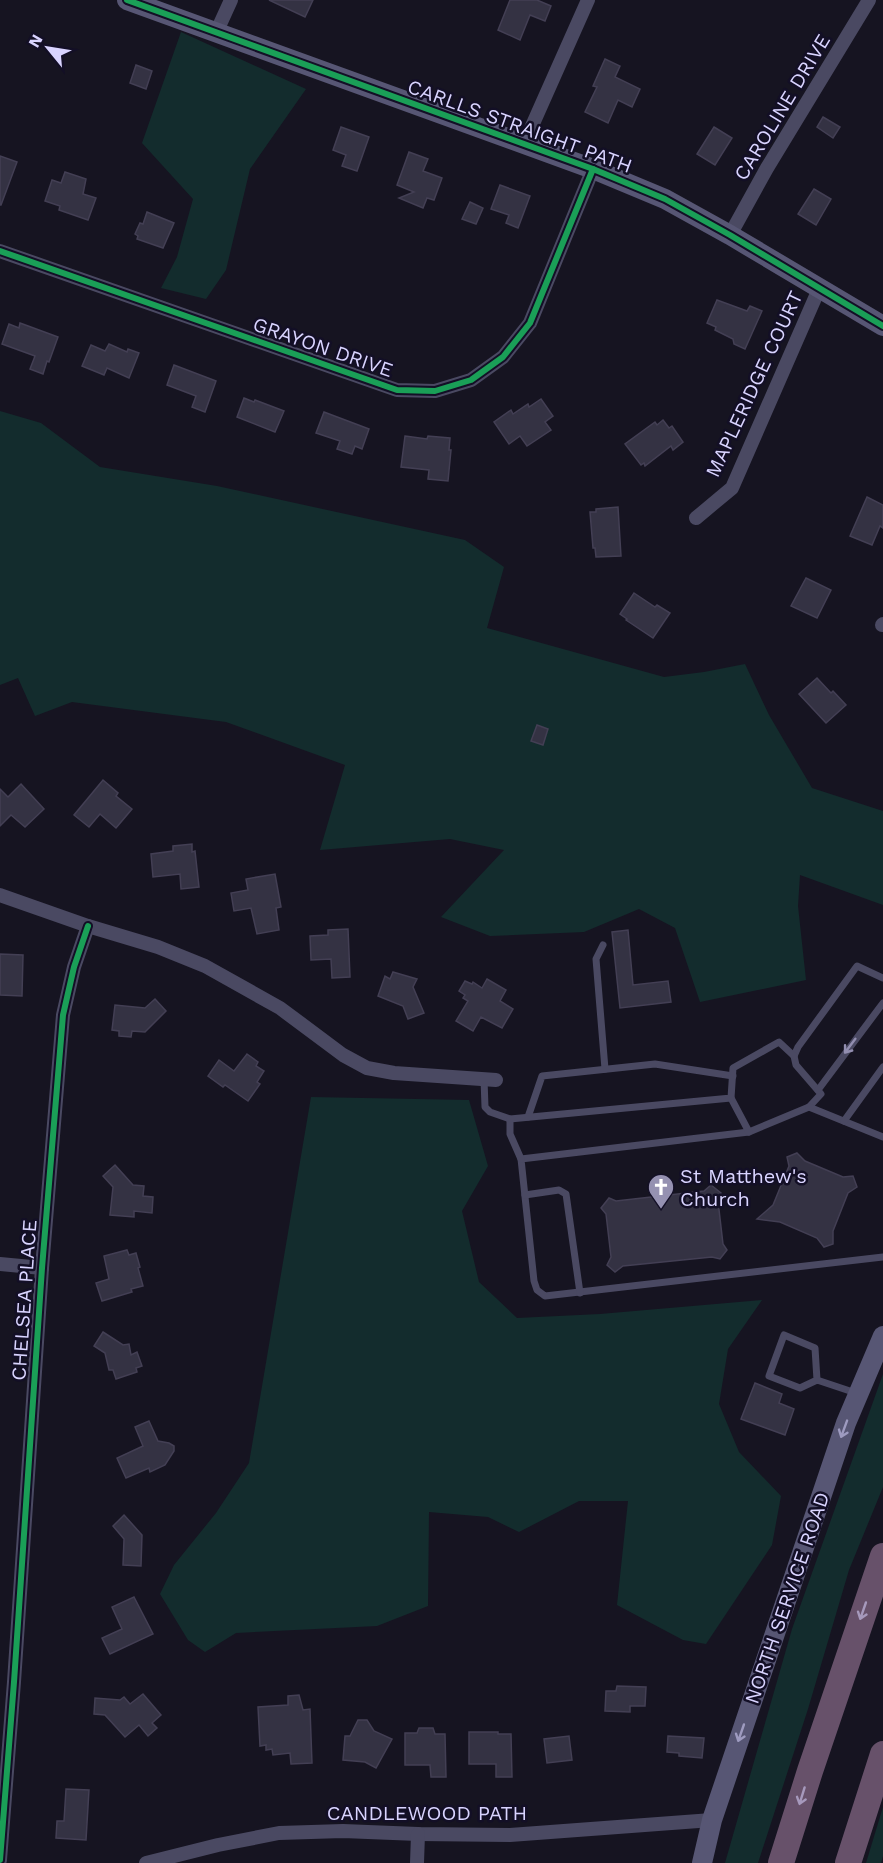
<svg xmlns="http://www.w3.org/2000/svg" width="883" height="1863" font-family="'Work Sans',sans-serif">
  <style>
    .green { fill: #132c2d }
    .building { fill: #343243; stroke: #433f54; stroke-width: 1.5 }
    .lines { fill: none; stroke-linecap: round; stroke-linejoin: round }
    .lane { stroke: #4a4962; stroke-width: 7 }
    .street { stroke: #4a4962; stroke-width: 14 }
    .secondary { stroke: #575674; stroke-width: 20 }
    .highway { stroke: #67516a; stroke-width: 26 }
    .cycleway-casing { stroke: #130f26; stroke-width: 10 }
    .cycleway { stroke: #1a9f57; stroke-width: 6 }
    .oneway { stroke: #928eb0 }
    .oneway2 { stroke: #9e9bc0 }
    .oneway3 { stroke: #a699bc }
    .labels { text-anchor: middle; stroke-width: 5; stroke-linejoin: round; paint-order: stroke }
    .street-label { font-size: 20px; fill: #d9d4ff; stroke: #130f26 }
    .poi-label { font-size: 20px; fill: #d9d4ff; stroke: #130f26; text-anchor: start }
  </style>
  <rect width="100%" height="100%" fill="#161421"/>
  <g class="green">
    <polygon points="181,32 306,89 250,169 226,270 206,299 161,288 177,257 193,199 142,143"/>
    <polygon points="0,411 41,423 100,467 217,486 465,540 504,567 487,628 664,677 704,672 745,664 769,715 812,788 883,811 883,905 800,875 798,906 806,980 700,1002 675,928 639,909 584,932 490,936 441,917 504,850 450,839 320,850 345,765 226,722 72,702 35,716 18,678 0,685"/>
    <polygon points="311,1097 469,1100 488,1166 462,1211 479,1282 517,1318 600,1314 762,1300 728,1349 719,1404 739,1452 781,1496 772,1545 706,1644 683,1640 617,1605 628,1501 579,1501 519,1532 488,1517 429,1512 428,1606 377,1626 236,1633 205,1652 188,1640 160,1594 174,1565 216,1513 249,1463"/>
    <polygon points="883,1374 883,1487 849,1570 808,1709 758,1863 725,1863 792,1629"/>
    <polygon points="883,1807 883,1856 881,1863 866,1863"/>
  </g>
  <g class="building">
    <polygon points="269,0 313,0 305,17"/>
    <polygon points="510,0 537,0 551,6 545,21 530,15 520,40 498,30"/>
    <polygon points="605,59 620,66 615,77 640,89 632,107 618,100 608,123 585,112 597,87 593,86"/>
    <polygon points="136,65 152,71 146,89 130,83"/>
    <polygon points="823,117 840,127 833,138 817,127"/>
    <polygon points="341,127 369,137 357,171 342,166 346,155 333,150"/>
    <polygon points="714,127 732,138 715,165 697,154"/>
    <polygon points="409,152 428,159 423,171 442,178 434,200 427,198 423,208 399,198 414,192 397,185"/>
    <polygon points="0,156 17,162 1,205 0,205"/>
    <polygon points="65,172 86,179 83,194 96,198 88,220 59,210 60,206 45,201 52,180 61,183"/>
    <polygon points="500,185 530,196 518,228 506,223 509,215 491,209"/>
    <polygon points="814,189 831,199 816,225 798,214"/>
    <polygon points="470,202 483,208 476,224 462,219"/>
    <polygon points="147,212 174,223 163,248 137,239 138,236 135,234 140,223 143,224"/>
    <polygon points="717,300 747,311 750,306 762,311 745,349 734,344 733,339 715,330 716,327 707,323"/>
    <polygon points="20,323 58,337 49,362 47,361 43,374 30,369 35,356 2,344 9,324 19,328"/>
    <polygon points="109,344 127,352 128,349 139,353 129,378 107,368 104,375 82,366 91,345 105,351"/>
    <polygon points="174,365 216,381 205,412 192,407 196,396 167,385"/>
    <polygon points="244,398 254,402 255,400 284,411 275,432 237,417"/>
    <polygon points="541,399 553,416 545,422 551,430 527,446 520,436 509,444 494,422 511,410 513,414 528,404 529,407"/>
    <polygon points="324,412 369,429 362,449 355,446 352,454 337,449 340,441 316,433"/>
    <polygon points="663,420 669,428 672,426 683,442 673,450 671,446 645,466 644,463 641,465 625,444 655,422 657,425"/>
    <polygon points="405,436 427,439 428,436 450,438 449,450 451,450 448,481 428,479 429,470 401,467"/>
    <polygon points="867,497 883,505 883,528 880,526 872,545 850,536"/>
    <polygon points="618,507 621,556 596,557 595,548 593,548 590,512 596,512 596,509"/>
    <polygon points="806,578 831,590 817,618 791,606"/>
    <polygon points="634,593 655,607 657,605 670,613 653,638 626,620 627,619 620,614"/>
    <polygon points="817,678 831,693 833,691 846,705 826,723 799,694"/>
    <polygon points="537,725 548,729 543,745 531,741"/>
    <polygon points="103,780 118,793 116,796 132,809 116,828 100,814 89,827 74,815"/>
    <polygon points="21,784 44,809 25,827 11,815 0,826 0,789 8,797"/>
    <polygon points="192,844 192,852 195,851 199,887 181,889 180,874 153,877 151,854 173,851 173,846"/>
    <polygon points="275,874 281,907 276,908 279,930 257,934 251,908 234,911 231,893 248,890 246,879"/>
    <polygon points="348,929 350,977 332,978 331,959 311,960 310,936 328,935 328,930"/>
    <polygon points="628,930 633,985 668,981 671,1002 620,1008 612,932"/>
    <polygon points="0,954 23,955 22,996 0,995"/>
    <polygon points="393,972 417,979 413,987 424,1013 408,1019 403,1006 378,996 385,976 390,979"/>
    <polygon points="487,979 506,990 500,1001 513,1009 502,1028 481,1017 473,1031 456,1021 468,1001 463,998 465,995 459,991 465,981 472,984 473,982 482,988"/>
    <polygon points="155,999 166,1011 145,1032 132,1031 131,1037 119,1036 119,1031 112,1030 115,1005 145,1008"/>
    <polygon points="247,1054 258,1062 256,1066 264,1071 257,1082 260,1084 248,1101 225,1085 223,1087 208,1076 219,1060 234,1071"/>
    <polygon points="797,1153 805,1161 843,1177 853,1176 857,1187 848,1193 833,1231 833,1244 824,1247 817,1238 780,1222 757,1219 773,1205 789,1166 787,1157"/>
    <polygon points="115,1165 133,1185 144,1186 143,1196 153,1197 152,1213 134,1211 134,1217 110,1215 113,1187 103,1176"/>
    <polygon points="711,1185 721,1193 718,1201 723,1244 727,1250 720,1259 712,1257 623,1266 615,1272 607,1265 611,1257 606,1214 601,1208 609,1198 616,1201 704,1191"/>
    <polygon points="127,1250 129,1255 136,1253 140,1267 138,1268 143,1286 131,1289 132,1292 102,1301 96,1283 109,1279 104,1256"/>
    <polygon points="103,1332 123,1345 129,1344 131,1355 137,1352 142,1366 136,1368 137,1372 116,1379 113,1370 109,1370 105,1353 94,1346"/>
    <polygon points="755,1383 782,1394 779,1403 794,1409 785,1435 741,1419"/>
    <polygon points="149,1421 158,1441 169,1443 174,1446 174,1451 165,1465 150,1472 149,1468 126,1478 117,1458 143,1446 135,1427"/>
    <polygon points="124,1515 142,1535 141,1566 123,1565 124,1539 113,1526"/>
    <polygon points="134,1597 153,1634 110,1654 102,1638 122,1629 112,1607"/>
    <polygon points="617,1686 646,1687 645,1706 630,1706 630,1712 605,1711 606,1691 616,1691"/>
    <polygon points="143,1694 161,1715 152,1723 157,1728 148,1736 139,1725 125,1737 105,1715 94,1714 95,1698 120,1700 124,1697 130,1704"/>
    <polygon points="299,1695 303,1710 310,1709 312,1763 291,1764 290,1753 273,1755 272,1749 266,1750 266,1745 260,1746 258,1707 288,1705 288,1696"/>
    <polygon points="358,1720 367,1720 374,1731 392,1739 376,1768 365,1762 343,1760 345,1736 350,1736"/>
    <polygon points="419,1728 433,1728 435,1734 445,1734 446,1777 431,1777 430,1765 405,1765 405,1733 417,1733"/>
    <polygon points="469,1732 498,1732 498,1734 511,1734 512,1777 496,1777 496,1764 469,1764"/>
    <polygon points="569,1736 572,1760 547,1763 544,1739"/>
    <polygon points="668,1736 704,1738 702,1758 679,1756 679,1753 667,1752"/>
    <polygon points="66,1789 89,1790 86,1840 56,1838 57,1821 64,1821"/>
  </g>
  <g class="lines">
    <g class="lane">
      <polyline points="603,945 596,959 605,1069"/>
      <polyline points="883,978 857,966 798,1047 794,1056 796,1065 821,1094 809,1107 749,1132 521,1159 534,1281 537,1290 545,1296 883,1257"/>
      <polyline points="484,1079 485,1107 490,1112 510,1119"/>
      <polyline points="818,1090 883,1003"/>
      <polyline points="731,1098 749,1132"/>
      <polyline points="809,1107 883,1137"/>
      <polyline points="528,1117 542,1076 655,1064 733,1076"/>
      <polyline points="844,1121 883,1067"/>
      <polyline points="521,1159 510,1134 510,1119 731,1098 733,1068 779,1042 794,1056"/>
      <polyline points="525,1195 559,1190 566,1194 580,1293"/>
      <polyline points="817,1380 815,1348 784,1335 769,1376 800,1388 817,1380 856,1393"/>
    </g>
    <g class="street">
      <polyline points="216,33 231,0"/>
      <polyline points="524,144 588,0"/>
      <polyline points="730,235 767,168 869,0"/>
      <polyline points="0,251 397,390 435,391 471,380 503,357 530,323 593,169"/>
      <polyline points="696,518 732,488 819,289"/>
      <polyline points="882,625 883,624"/>
      <polyline points="0,895 88,926 158,947 205,966 280,1008 343,1055 367,1068 394,1073 496,1080"/>
      <polyline points="0,1264 42,1268"/>
      <polyline points="0,1860 14,1682 42,1268 63,1015 74,967 88,926"/>
      <polyline points="146,1863 218,1845 279,1833 343,1831 418,1834 510,1835 712,1820"/>
      <polyline points="417,1863 418,1834"/>
    </g>
    <g class="secondary">
      <polyline points="127,0 593,169 665,199 730,235 883,326"/>
      <polyline points="702,1863 712,1820 846,1423 883,1336"/>
    </g>
    <g class="highway">
      <polyline points="781,1863 810,1771 883,1556"/>
      <polyline points="848,1863 883,1754"/>
    </g>
    <g class="cycleway-casing">
      <g id="cycleway">
        <polyline points="127,0 593,169 665,199 730,235 883,326"/>
        <polyline points="0,251 397,390 435,391 471,380 503,357 530,323 593,169"/>
        <polyline points="0,1860 14,1682 42,1268 63,1015 74,967 88,926"/>
      </g>
    </g>
    <use href="#cycleway" class="cycleway"/>
  </g>
  <defs><path id="oneway-shaft" d="M-6 0H5M1.5-3L5.5 0L1.5 3" fill="none" stroke-width="1.6" stroke-linecap="round" stroke-linejoin="round" transform="scale(1.5)"/></defs>
  <use class="oneway" href="#oneway-shaft" transform="translate(850 1046) rotate(127)"/>
  <g class="oneway2">
    <use href="#oneway-shaft" transform="translate(844 1429) rotate(110)"/>
    <use href="#oneway-shaft" transform="translate(741 1733) rotate(109)"/>
  </g>
  <g class="oneway3">
    <use href="#oneway-shaft" transform="translate(863 1611) rotate(109)"/>
    <use href="#oneway-shaft" transform="translate(802 1796) rotate(107)"/>
  </g>
  <defs>
    <g id="church-pin" transform="scale(1.35)"><path d="M0 17L-7.5 6A9.5 9.5 0 1 1 7.5 6Z" fill="#9591b1" stroke="#130f26"/><path d="M-1.2-6h2.4v3.5h3.3v2.4h-3.3V6h-2.4V-.1h-3.3v-2.4h3.3Z" fill="#fff"/></g>
  </defs>
  <g fill-rule="evenodd">
    <use href="#church-pin" x="661" y="1187"/>
  </g>
  <g class="labels">
    <g class="street-label">
      <text transform="translate(782 107) rotate(-59)" y="7">CAROLINE DRIVE</text>
      <text transform="translate(520 126) rotate(20)" y="7">CARLLS STRAIGHT PATH</text>
      <text transform="translate(323 347) rotate(19)" y="7">GRAYON DRIVE</text>
      <text transform="translate(754 384) rotate(-65)" y="7">MAPLERIDGE COURT</text>
      <text transform="translate(24 1300) rotate(-86)" y="7">CHELSEA PLACE</text>
      <text transform="translate(787 1598) rotate(-71)" y="7">NORTH SERVICE ROAD</text>
      <text x="427" y="1820">CANDLEWOOD PATH</text>
    </g>
    <g class="poi-label">
      <text x="680" y="1183">St Matthew's<tspan x="680" dy="23">Church</tspan></text>
    </g>
  </g>
  <g transform="translate(48 48) rotate(300)" stroke="#130f26" stroke-width="4.5" paint-order="stroke">
  <path d="M0-4.5L10 22L0 15L-10 22Z" fill="#d9d4ff"/>
  <text y="-9" font-size="16" font-weight="bold" text-anchor="middle" fill="#d9d4ff">N</text>
  </g>
</svg>
